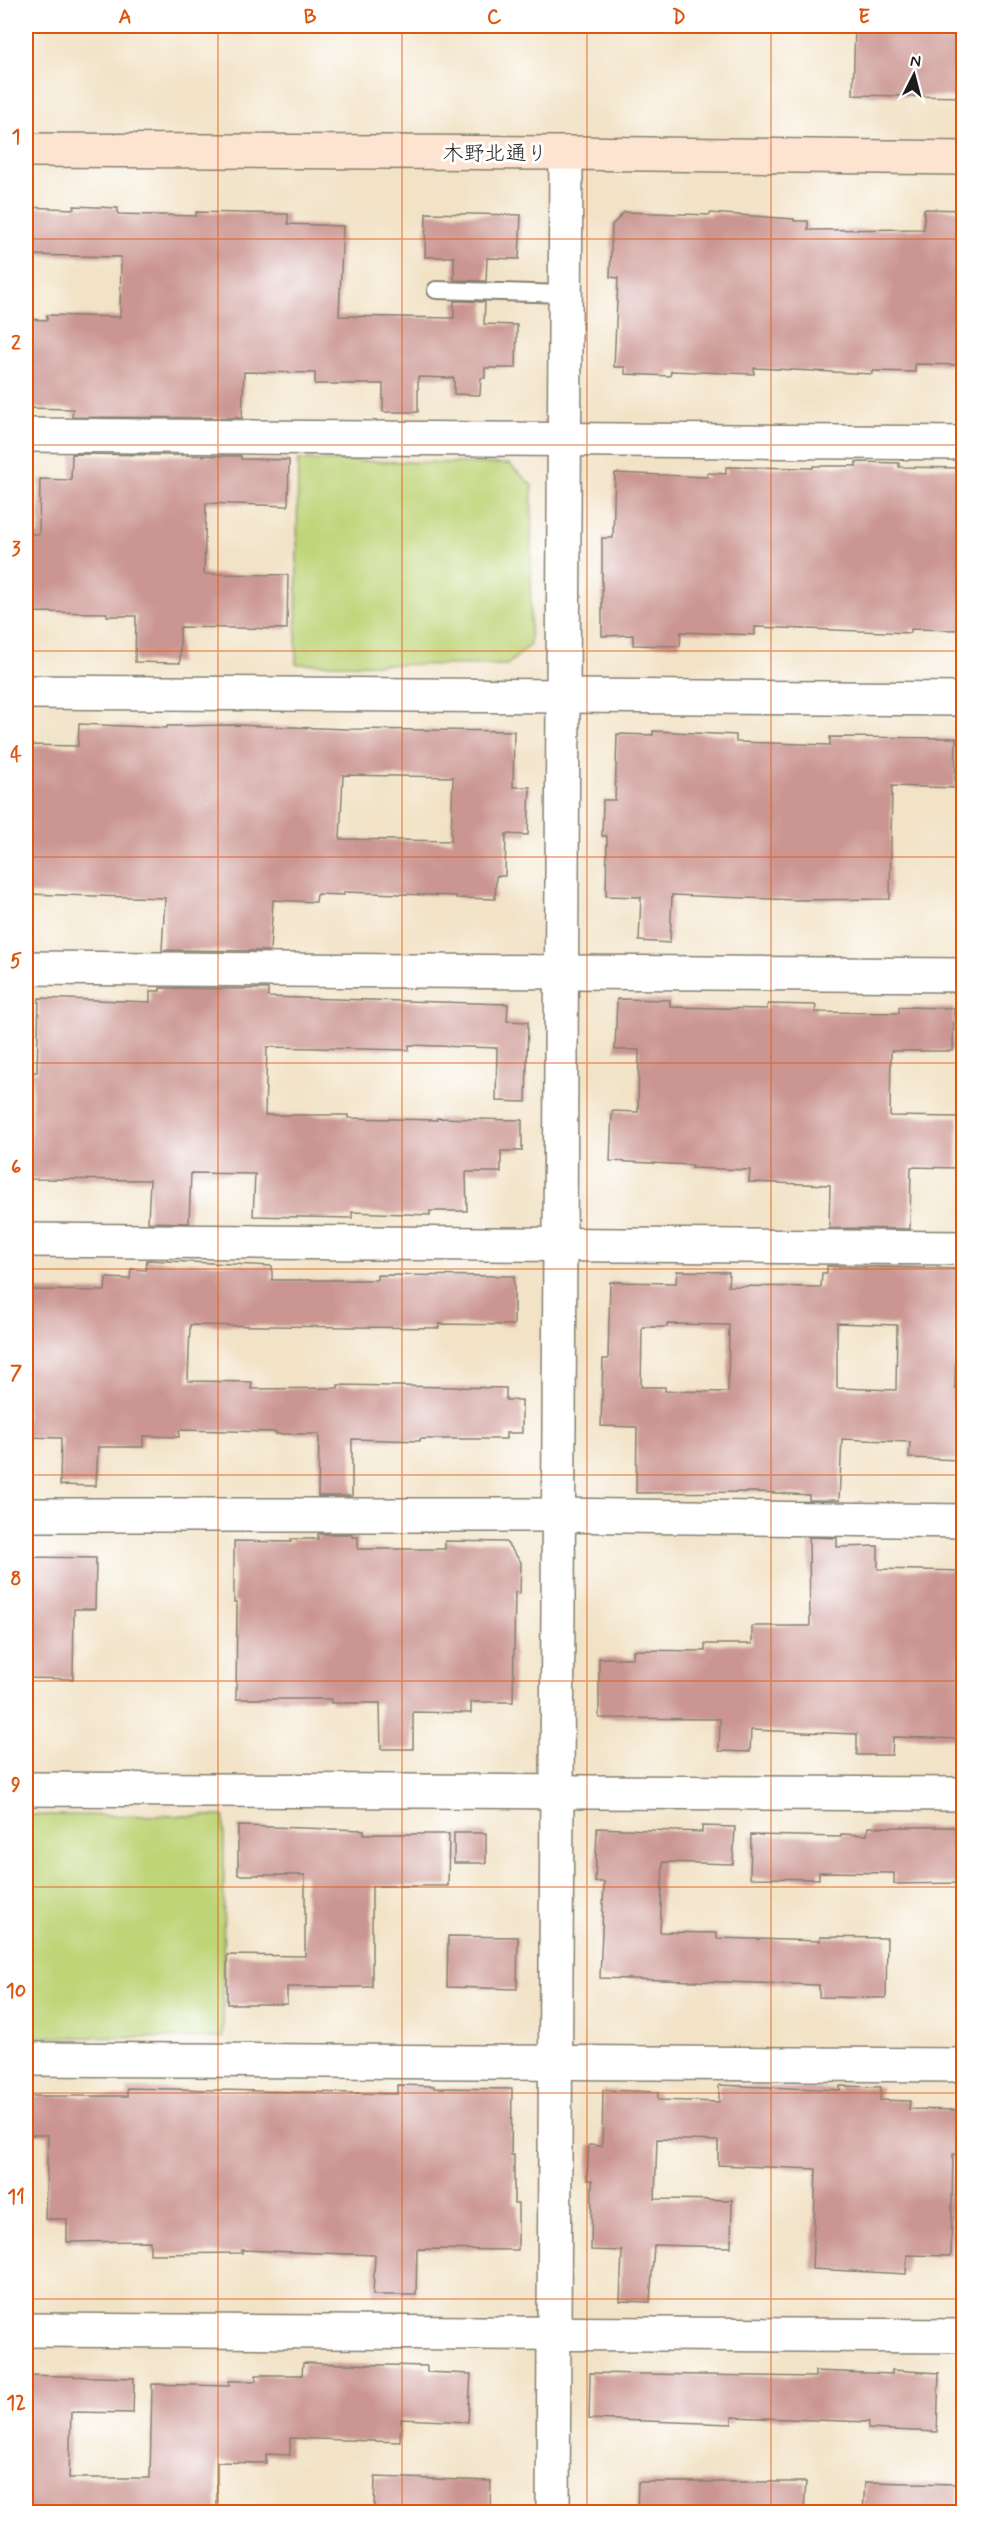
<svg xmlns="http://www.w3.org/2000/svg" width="989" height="2538" font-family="Mynerve,'Klee One',sans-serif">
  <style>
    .green { fill: #bed477; stroke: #6d784a; stroke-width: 1.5 }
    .building { fill: #cb9591; fill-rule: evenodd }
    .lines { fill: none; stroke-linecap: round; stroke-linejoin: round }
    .lane-casing { stroke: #878072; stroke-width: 20 }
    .street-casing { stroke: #878072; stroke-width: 36 }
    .secondary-casing { stroke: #878072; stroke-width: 36 }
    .lane { stroke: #fff; stroke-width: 16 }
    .street { stroke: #fff; stroke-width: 33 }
    .secondary { stroke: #fde4d1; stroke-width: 33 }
    .grid { fill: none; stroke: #de560d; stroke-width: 1.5; stroke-opacity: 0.55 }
    .labels { text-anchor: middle; stroke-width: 6; stroke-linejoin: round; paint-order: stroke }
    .street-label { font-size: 21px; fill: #1c1c1c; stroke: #fff }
    .neatline { fill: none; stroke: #de560d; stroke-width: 2 }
    .grid-label { font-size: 20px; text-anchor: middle; font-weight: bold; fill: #de560d }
  </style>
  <rect width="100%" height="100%" fill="#fff"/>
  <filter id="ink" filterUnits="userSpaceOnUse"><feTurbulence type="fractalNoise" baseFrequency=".0167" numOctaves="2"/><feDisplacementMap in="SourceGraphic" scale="12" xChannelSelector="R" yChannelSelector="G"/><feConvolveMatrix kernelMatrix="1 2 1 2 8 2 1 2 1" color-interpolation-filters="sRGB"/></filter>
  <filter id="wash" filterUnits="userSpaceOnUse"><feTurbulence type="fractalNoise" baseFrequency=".008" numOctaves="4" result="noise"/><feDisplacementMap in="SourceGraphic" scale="24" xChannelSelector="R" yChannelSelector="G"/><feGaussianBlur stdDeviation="1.35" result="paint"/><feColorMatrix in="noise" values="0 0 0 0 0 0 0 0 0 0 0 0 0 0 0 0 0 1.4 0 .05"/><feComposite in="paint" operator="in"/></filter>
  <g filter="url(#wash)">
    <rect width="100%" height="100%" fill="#f2e3c7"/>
    <g class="green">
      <polygon points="298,460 509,464 532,485 530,645 507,665 296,664"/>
      <polygon points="26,1815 224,1816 223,2038 26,2037"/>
    </g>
    <g id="blocks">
      <g class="building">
        <polygon points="855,26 963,26 963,97 853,95"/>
        <polygon points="74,206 118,208 118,214 196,216 196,212 288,214 288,224 343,226 339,316 454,318 454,301 485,302 484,324 517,325 516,368 485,368 485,378 481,378 480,395 454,394 454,378 418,377 418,412 383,412 383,384 315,384 315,373 244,372 242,418 72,417 73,409 26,408 26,319 47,320 47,315 120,317 121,257 26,255 26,207 74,209"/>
        <polygon points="924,209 963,210 963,365 915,364 915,372 872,371 872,374 754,368 754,374 671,371 670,376 625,374 625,367 614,367 618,278 610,277 612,225 624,212 710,215 710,213 794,219 794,221 808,221 808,230 924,229"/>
        <polygon points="426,213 521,215 519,259 487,258 486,281 454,280 454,257 425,257"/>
        <polygon points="72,454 241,456 241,459 289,460 288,506 206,503 204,574 288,575 287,629 180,627 180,663 135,662 136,616 107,616 107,613 26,612 26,534 39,534 40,479 71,480"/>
        <polygon points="856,462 899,463 899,467 963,468 963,630 911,629 911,633 755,627 755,635 681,632 680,646 633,645 633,635 602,636 602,538 613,538 615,473 707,477 707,473 726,474 726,467 813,468 813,466 856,466"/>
        <path d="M79 724 167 728V726L236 725 348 729 514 731 513 787H530L528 835 506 834 505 876H496L495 899 456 898V896L344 892V895L317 894 316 902 273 900 270 951 162 950 165 898 26 894V745L78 746ZM343 775 453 777 451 841 340 839Z"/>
        <polygon points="653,731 736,735 736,742 830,745 830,737 956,738 955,788 892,786 890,899 796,900 672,895 670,943 639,941 641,897 606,896 607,836 602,836 603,800 615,800 617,734 653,735"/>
        <polygon points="160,988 268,989 268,997 508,1004 507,1021 528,1022 526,1102 496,1101 497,1048 409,1045 409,1050 267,1047 265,1115 348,1115 348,1118 437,1120 437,1118 522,1120 522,1151 501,1151 501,1172 466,1172 467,1211 430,1211 430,1215 352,1212 352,1218 253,1216 255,1174 191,1173 189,1223 148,1222 150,1180 29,1179 33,1072 37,1072 39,998 150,1002 150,991 160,991"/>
        <polygon points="617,999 670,1000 670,1007 767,1009 768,1004 816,1005 815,1012 899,1013 899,1007 954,1008 953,1051 891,1051 890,1116 958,1117 957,1168 911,1167 910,1229 829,1228 830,1185 749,1182 750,1170 692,1168 692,1165 610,1161 612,1111 638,1112 639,1050 615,1050"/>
        <polygon points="147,1260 272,1266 272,1280 377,1280 377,1275 514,1276 514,1325 439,1324 439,1328 190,1325 188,1381 252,1382 251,1389 338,1388 338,1385 506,1388 506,1400 522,1400 522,1433 506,1433 506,1439 420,1439 420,1441 352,1439 352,1496 318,1496 319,1434 276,1434 276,1432 179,1430 179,1437 143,1436 143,1447 98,1447 96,1486 60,1485 61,1438 26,1437 26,1290 105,1291 106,1278 130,1279 131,1269 146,1270"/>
        <path d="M827 1266 963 1269V1314H957L955 1388H963L961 1460 909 1458 910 1442 842 1439 839 1500H809V1495L759 1492 636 1493 637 1427 601 1426 603 1359H608L610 1282 676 1283 677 1271 729 1272 728 1286 821 1287 822 1273H827ZM837 1323 897 1325 896 1390 837 1388ZM667 1324 729 1325 728 1392 665 1391V1387H641L642 1327H667Z"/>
        <polygon points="318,1534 352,1534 352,1537 358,1537 358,1549 445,1549 445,1541 506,1542 521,1562 520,1593 515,1592 513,1702 471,1702 471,1713 413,1712 413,1749 381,1749 380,1703 331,1703 331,1699 236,1699 237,1602 234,1602 234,1541 291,1542 291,1539 318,1539"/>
        <polygon points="809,1537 837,1538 837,1547 878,1546 878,1569 963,1571 963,1625 960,1625 963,1739 893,1737 892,1755 857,1755 857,1734 751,1730 750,1752 719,1751 720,1719 599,1718 599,1658 633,1658 633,1650 705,1651 705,1644 752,1644 752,1626 810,1626"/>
        <polygon points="26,1557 96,1558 95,1609 74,1609 73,1679 26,1678"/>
        <polygon points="238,1826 364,1830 364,1834 449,1834 448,1886 372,1886 372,1987 287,1987 287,2004 227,2004 227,1955 305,1956 305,1875 238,1875"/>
        <polygon points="702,1826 735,1827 733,1864 663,1862 660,1932 717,1933 717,1938 820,1941 820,1937 887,1938 886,1998 819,1997 819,1985 600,1978 604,1882 595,1882 597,1828 702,1832"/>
        <polygon points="868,1827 963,1827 963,1883 894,1884 894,1873 819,1872 819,1879 750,1878 751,1835 841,1837 841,1834 867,1835"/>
        <rect x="454" y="1833" width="32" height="30"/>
        <polygon points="448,1936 518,1937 517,1989 447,1987"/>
        <polygon points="397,2085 434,2086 434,2088 512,2089 511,2155 514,2155 514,2204 518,2204 518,2250 417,2249 416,2295 373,2295 375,2255 242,2250 242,2253 150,2254 150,2241 67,2242 67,2219 45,2219 48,2135 26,2135 26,2096 127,2096 127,2088 397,2094"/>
        <polygon points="719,2085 840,2090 840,2086 881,2087 880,2100 910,2101 909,2109 960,2110 960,2154 953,2154 951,2256 907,2255 906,2274 812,2269 816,2169 718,2165 718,2141 657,2139 655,2199 732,2200 731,2247 654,2245 650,2302 620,2301 622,2251 591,2250 592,2180 587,2180 589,2145 602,2146 603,2090 658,2092 658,2100 719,2102"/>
        <polygon points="303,2363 427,2366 427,2372 471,2374 468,2422 401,2419 400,2442 290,2438 290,2455 266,2454 266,2463 217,2462 217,2512 78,2512 78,2511 26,2510 26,2375 134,2378 133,2413 71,2412 69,2478 150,2478 152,2384 229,2386 229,2381 256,2381 256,2375 302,2375"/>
        <polygon points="892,2370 939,2373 937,2432 868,2429 869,2422 732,2417 732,2424 589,2419 590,2373 815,2377 815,2371 892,2374"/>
        <polygon points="375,2477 491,2481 490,2512 419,2512 419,2510 374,2509"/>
        <polygon points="638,2482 806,2482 804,2512 637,2512"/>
        <polygon points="865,2482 958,2484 957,2512 863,2512"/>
      </g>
    </g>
  </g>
  <g filter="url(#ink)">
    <use href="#blocks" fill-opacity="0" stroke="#878072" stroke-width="1.5"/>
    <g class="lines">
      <g class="lane-casing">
        <polyline id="lane" points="436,290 565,294"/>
      </g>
      <g class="street-casing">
        <g id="street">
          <polyline points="26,435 964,443"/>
          <polyline points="26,692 964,699"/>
          <polyline points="26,968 964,975"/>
          <polyline points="26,1240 964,1248"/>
          <polyline points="26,1515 558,1515 964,1521"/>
          <polyline points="26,1789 964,1794"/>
          <polyline points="26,2059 964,2065"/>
          <polyline points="26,2330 964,2336"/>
          <polyline points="553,2512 566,153"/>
        </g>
      </g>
      <g class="secondary-casing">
        <polyline id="secondary" points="26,150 566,153 964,158"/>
      </g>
      <use href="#lane" class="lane"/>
      <use href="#street" class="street"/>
      <use href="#secondary" class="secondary"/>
    </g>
  </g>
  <path class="grid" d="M218 26V2512M402 26V2512M587 26V2512M771 26V2512M26 239H964M26 445H964M26 651H964M26 857H964M26 1063H964M26 1269H964M26 1475H964M26 1681H964M26 1887H964M26 2093H964M26 2299H964"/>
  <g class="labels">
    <g class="street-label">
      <text x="495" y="160">木野北通り</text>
    </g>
  </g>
  <rect width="989" height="2538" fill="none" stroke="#fff" stroke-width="66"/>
  <g transform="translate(914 75) rotate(6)" stroke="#ffffff" stroke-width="4.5" paint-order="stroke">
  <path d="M0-4.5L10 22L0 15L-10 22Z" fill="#1c1c1c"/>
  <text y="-9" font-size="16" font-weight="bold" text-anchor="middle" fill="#1c1c1c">N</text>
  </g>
  <rect x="33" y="33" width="923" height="2472" class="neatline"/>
  <g class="grid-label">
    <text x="125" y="23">A</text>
    <text x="310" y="23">B</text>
    <text x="494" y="23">C</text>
    <text x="679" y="23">D</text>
    <text x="864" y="23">E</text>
    <text x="16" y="143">1</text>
    <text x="16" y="349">2</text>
    <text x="16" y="555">3</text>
    <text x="16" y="761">4</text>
    <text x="16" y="967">5</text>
    <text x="16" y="1173">6</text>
    <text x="16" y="1379">7</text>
    <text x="16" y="1585">8</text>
    <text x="16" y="1791">9</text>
    <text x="16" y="1997">10</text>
    <text x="16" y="2203">11</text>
    <text x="16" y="2409">12</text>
  </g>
</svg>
